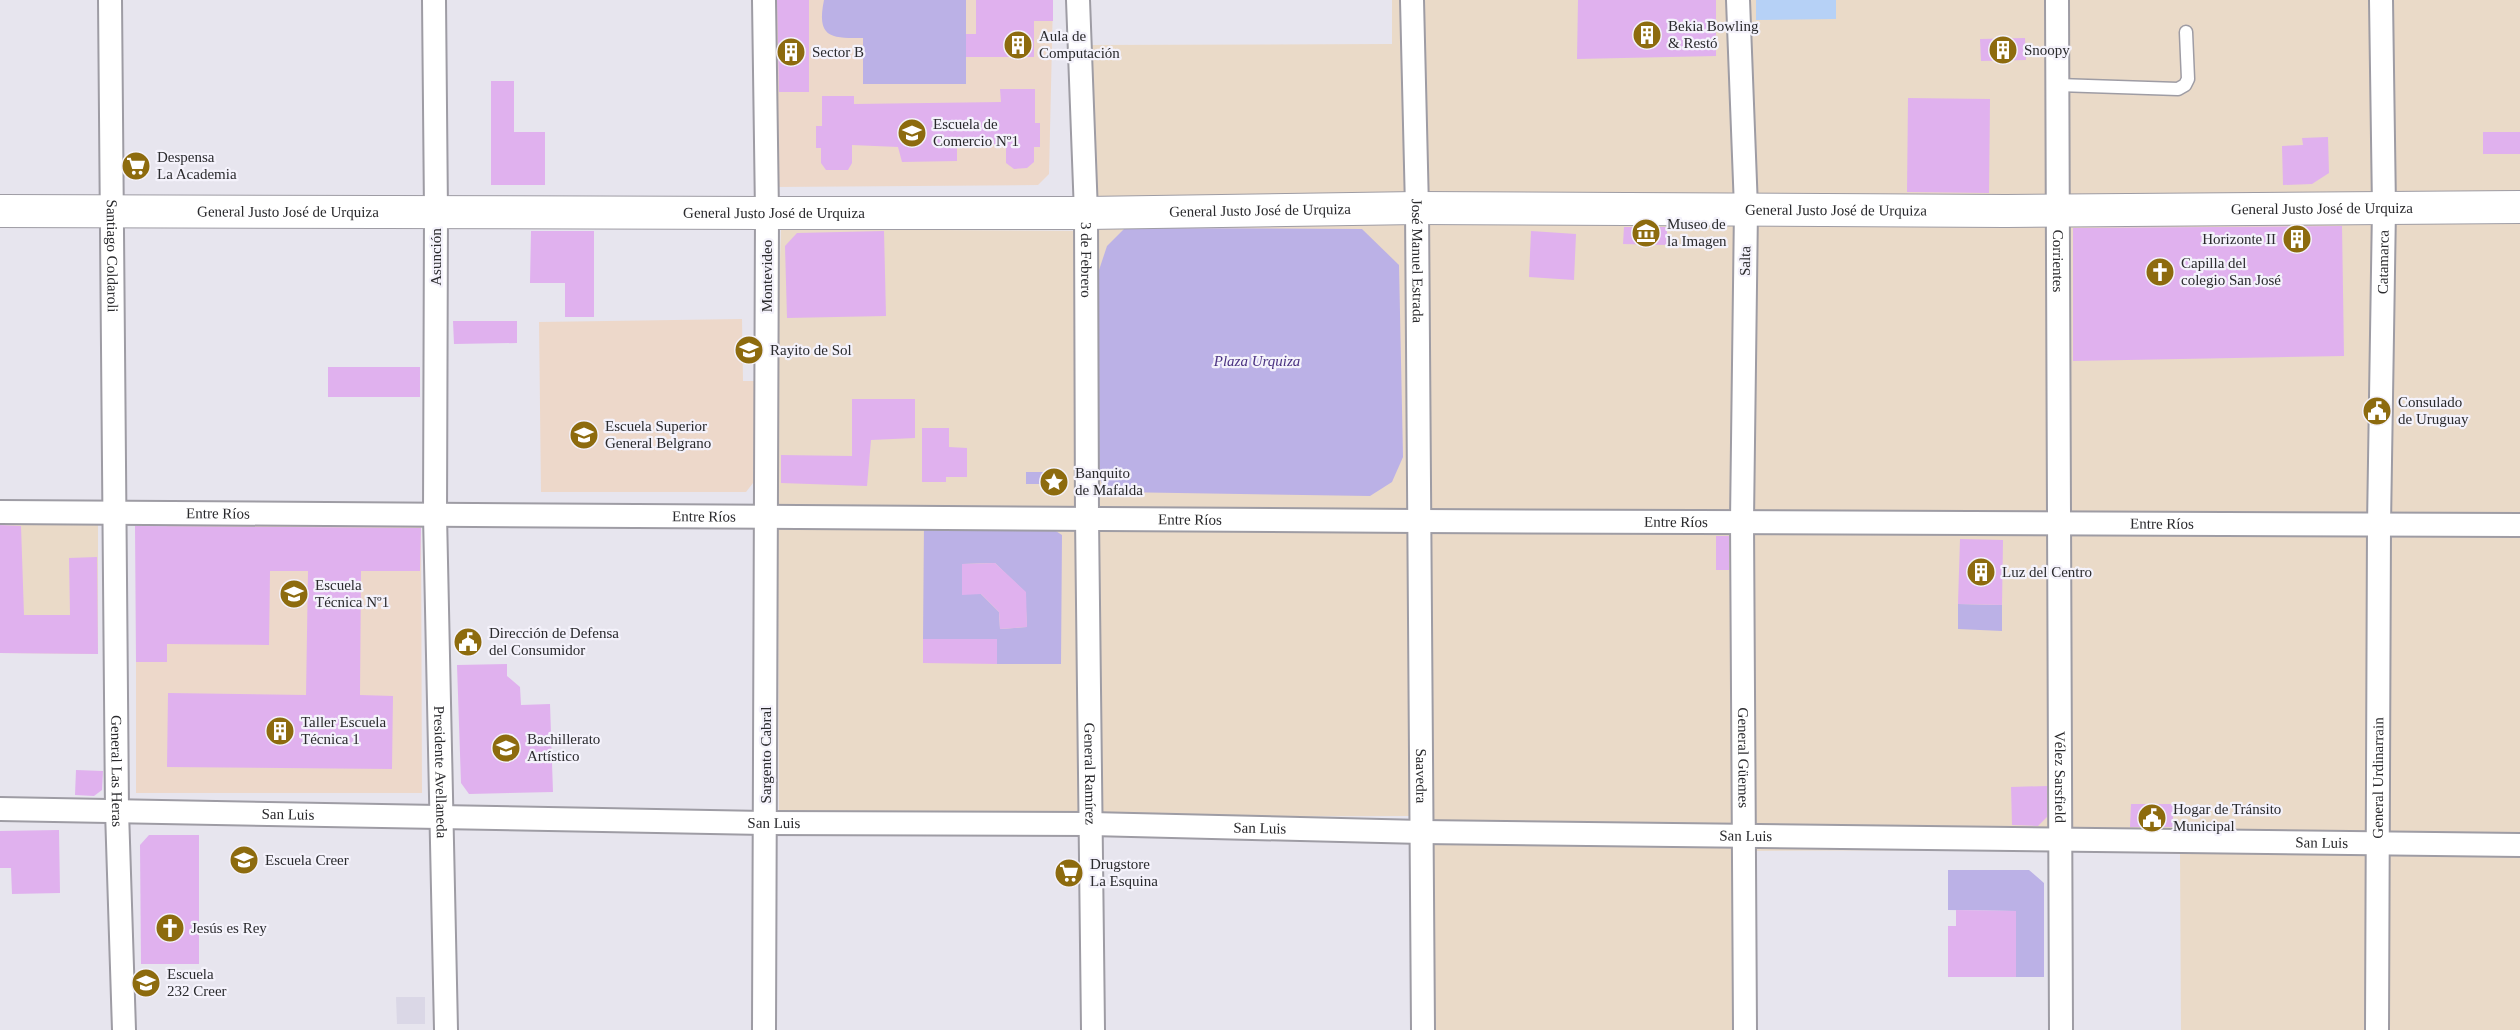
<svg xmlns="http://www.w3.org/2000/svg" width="2520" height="1030" font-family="'Times New Roman',serif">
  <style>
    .commercial { fill: #eadac8 }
    .built { fill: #dad7e6 }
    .education { fill: #edd8ca }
    .green { fill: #bbb1e6; fill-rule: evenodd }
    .water { fill: #b6d1f6 }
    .building { fill: #e0b1ee }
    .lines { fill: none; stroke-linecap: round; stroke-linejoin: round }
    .lane-casing { stroke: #9e9ca4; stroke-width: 15 }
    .street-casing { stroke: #9e9ca4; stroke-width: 26 }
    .secondary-casing { stroke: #9e9ca4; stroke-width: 34 }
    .lane { stroke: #fff; stroke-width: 12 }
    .street { stroke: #fff; stroke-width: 22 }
    .secondary { stroke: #fff; stroke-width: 32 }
    .labels { text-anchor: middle; stroke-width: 4.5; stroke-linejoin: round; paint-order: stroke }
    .poi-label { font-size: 15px; fill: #2a2a2d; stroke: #f4f2fb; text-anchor: start }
    .street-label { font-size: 15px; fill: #2a2a2d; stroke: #f4f2fb }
    .park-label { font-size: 15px; font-style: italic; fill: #4b3382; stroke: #f4f2fb }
  </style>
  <rect width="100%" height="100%" fill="#e7e5ee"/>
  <g class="commercial">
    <polygon points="1392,0 2520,0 2520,1030 2181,1030 2180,849 1733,851 1733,1030 1412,1030 1411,816 779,818 777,358 781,229 1097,231 1088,45 1392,44"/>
    <polygon points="0,520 98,520 98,654 0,653"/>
  </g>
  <polygon class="built" points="396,997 425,997 425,1024 397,1024"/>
  <g class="education">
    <polygon points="773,0 1053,0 1049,174 1038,185 775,187"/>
    <polygon points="742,319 743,381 756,381 753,483 746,492 541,492 539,322"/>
    <polygon points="167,525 421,525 422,793 136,793 136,662 167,662"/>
  </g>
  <g class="green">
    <path d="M824 0H966V84H863V38C832 38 816 39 824 0Z"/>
    <polygon points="1125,228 1362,229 1399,265 1403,457 1392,482 1370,496 1116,492 1101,482 1096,461 1098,273 1107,246"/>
    <polygon points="1026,472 1056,472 1056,482 1054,484 1026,484"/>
    <path d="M924 523 1045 524 1062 535 1061 664H997V643L990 639H923ZM995 563 1025 592 1027 627 1000 629 999 612 981 594H962V564Z"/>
    <polygon points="1958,604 2002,605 2002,631 1958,629"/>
    <polygon points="1948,870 2029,870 2044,883 2044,977 2016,977 2016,911 1948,910"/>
  </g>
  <polygon class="water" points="1756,0 1836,0 1836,19 1756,20"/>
  <g class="building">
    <polygon points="777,0 809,0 809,92 779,92"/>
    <polygon points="976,0 1053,0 1053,21 1034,21 1034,57 966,57 966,34 976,34"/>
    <polygon points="1578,0 1716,0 1716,56 1577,59"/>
    <polygon points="2025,38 2026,60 1981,61 1980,39"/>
    <polygon points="491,81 514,81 514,132 545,132 545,185 491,185"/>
    <polygon points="1000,89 1035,89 1035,123 1040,123 1040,147 1034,147 1034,162 1027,168 1014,169 1006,163 1006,144 957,145 957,161 902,162 898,147 852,145 852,163 848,170 826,170 821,163 821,148 816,148 816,126 822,126 822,96 854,96 854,104 1001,102"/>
    <polygon points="1908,98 1990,99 1989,193 1907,192"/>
    <rect x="2483" y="132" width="37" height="22"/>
    <polygon points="2328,137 2329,173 2312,184 2283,185 2282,146 2303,145 2302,138"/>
    <polygon points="2342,226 2344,356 2073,361 2073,228"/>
    <polygon points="1624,227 1667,227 1667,245 1623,244"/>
    <polygon points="531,231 594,231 594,317 565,317 565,283 530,283"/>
    <polygon points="884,231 886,316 787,318 785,246 797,233"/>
    <polygon points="1531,231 1576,234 1574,280 1529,277"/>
    <polygon points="453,321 517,321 517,343 454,344"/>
    <rect x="328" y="367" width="92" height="30"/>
    <polygon points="852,399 915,399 915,438 871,440 867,486 781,483 781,455 852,456"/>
    <polygon points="922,428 949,428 949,447 967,448 967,477 946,477 946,482 922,482"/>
    <polygon points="0,525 21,526 24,615 70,615 69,558 97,557 98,654 0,653"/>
    <polygon points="135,526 421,528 420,571 361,571 360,695 393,696 392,769 167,767 168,693 306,695 308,571 270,571 269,645 167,644 167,662 136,662"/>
    <rect x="1716" y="536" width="13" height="34"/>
    <polygon points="1960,539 2003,540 2002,605 1958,604"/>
    <polygon points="995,563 1026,592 1027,627 1000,629 999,612 981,594 962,595 962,564"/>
    <polygon points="923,639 997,639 997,664 923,663"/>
    <polygon points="507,664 507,676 520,687 521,705 550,704 553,792 469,794 461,783 457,665"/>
    <polygon points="76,770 103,771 102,790 94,796 75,795"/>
    <polygon points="2047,786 2047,817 2038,826 2012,825 2011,787"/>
    <polygon points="2131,804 2173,804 2173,827 2130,827"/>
    <polygon points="59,830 60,893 12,894 11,868 0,868 0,831"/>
    <polygon points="149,835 199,835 199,964 141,964 140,845"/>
    <polygon points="1956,910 2016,911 2016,977 1948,977 1948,926 1956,926"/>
  </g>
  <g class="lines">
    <g class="lane-casing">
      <polyline id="lane" points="2058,85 2178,89 2185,85 2188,79 2186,32"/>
    </g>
    <g class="street-casing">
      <g id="street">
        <path id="s1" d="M110 0 117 811 124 1030"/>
        <path id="s2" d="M434 0 436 212 435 515 446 1030"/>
        <polyline points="764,0 767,213 764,1030"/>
        <path id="s3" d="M1078 0 1086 213 1087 518 1093 1030"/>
        <path id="s4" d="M1412 0 1417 208 1423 1030"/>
        <path id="s5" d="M1738 0 1746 208 1742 521 1745 1030"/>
        <path id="s6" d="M2057 0 2061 1030"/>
        <path id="s7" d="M0 512 1418 521 2520 525"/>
        <path id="s8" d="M0 809 765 823 1091 824 1422 832 2520 845"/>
        <path id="s9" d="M2377 1030 2379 525 2384 208 2381 0"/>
      </g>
    </g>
    <g class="secondary-casing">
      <g id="secondary">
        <path id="s10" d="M0 211 767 213H1086L1417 208 2006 211 2520 207"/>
      </g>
    </g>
    <use href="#lane" class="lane"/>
    <use href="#street" class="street"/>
    <use href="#secondary" class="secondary"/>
  </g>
  <defs>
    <g id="building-disc" transform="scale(1.5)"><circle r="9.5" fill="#8d6b0e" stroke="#f4f2fb"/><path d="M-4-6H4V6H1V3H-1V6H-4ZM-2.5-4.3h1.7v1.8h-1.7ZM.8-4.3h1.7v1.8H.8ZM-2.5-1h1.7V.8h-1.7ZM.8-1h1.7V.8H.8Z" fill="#fff"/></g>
    <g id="school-disc" transform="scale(1.5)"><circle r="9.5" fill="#8d6b0e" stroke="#f4f2fb"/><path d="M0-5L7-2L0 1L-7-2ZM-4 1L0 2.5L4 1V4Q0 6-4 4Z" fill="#fff"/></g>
    <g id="supermarket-disc" transform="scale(1.5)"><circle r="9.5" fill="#8d6b0e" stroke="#f4f2fb"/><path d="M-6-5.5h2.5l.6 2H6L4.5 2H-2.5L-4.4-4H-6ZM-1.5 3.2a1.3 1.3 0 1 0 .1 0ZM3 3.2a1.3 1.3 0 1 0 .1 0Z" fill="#fff"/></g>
    <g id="museum-disc" transform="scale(1.5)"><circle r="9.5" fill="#8d6b0e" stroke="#f4f2fb"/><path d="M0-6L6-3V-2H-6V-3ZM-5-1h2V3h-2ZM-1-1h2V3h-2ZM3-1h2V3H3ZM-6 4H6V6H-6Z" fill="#fff"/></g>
    <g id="church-disc" transform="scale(1.5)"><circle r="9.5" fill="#8d6b0e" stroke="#f4f2fb"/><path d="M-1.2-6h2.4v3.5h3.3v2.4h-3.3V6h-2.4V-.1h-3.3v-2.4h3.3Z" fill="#fff"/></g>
    <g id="civic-disc" transform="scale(1.5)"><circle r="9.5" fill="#8d6b0e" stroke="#f4f2fb"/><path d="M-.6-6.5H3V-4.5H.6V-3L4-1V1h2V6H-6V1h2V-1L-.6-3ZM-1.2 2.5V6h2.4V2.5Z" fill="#fff"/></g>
    <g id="university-disc" transform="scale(1.5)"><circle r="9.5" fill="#8d6b0e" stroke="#f4f2fb"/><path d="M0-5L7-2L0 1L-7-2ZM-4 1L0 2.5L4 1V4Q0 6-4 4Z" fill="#fff"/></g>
    <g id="sight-disc" transform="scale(1.5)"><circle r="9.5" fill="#8d6b0e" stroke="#f4f2fb"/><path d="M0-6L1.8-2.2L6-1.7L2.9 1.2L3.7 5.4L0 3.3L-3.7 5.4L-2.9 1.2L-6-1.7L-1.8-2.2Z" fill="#fff"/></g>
  </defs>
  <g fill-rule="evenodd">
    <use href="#building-disc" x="1647" y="35"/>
    <use href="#building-disc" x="1018" y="45"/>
    <use href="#building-disc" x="2003" y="50"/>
    <use href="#building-disc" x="791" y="52"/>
    <use href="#school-disc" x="912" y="133"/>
    <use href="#supermarket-disc" x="136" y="166"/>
    <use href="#museum-disc" x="1646" y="233"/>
    <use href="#building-disc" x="2297" y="239"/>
    <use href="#church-disc" x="2160" y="272"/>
    <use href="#school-disc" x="749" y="350"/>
    <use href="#civic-disc" x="2377" y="411"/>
    <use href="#university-disc" x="584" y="435"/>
    <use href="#sight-disc" x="1054" y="482"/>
    <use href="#building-disc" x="1981" y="572"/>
    <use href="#school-disc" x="294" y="594"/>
    <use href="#civic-disc" x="468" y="642"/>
    <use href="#building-disc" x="280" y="731"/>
    <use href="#school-disc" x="506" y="748"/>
    <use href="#civic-disc" x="2152" y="818"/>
    <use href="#school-disc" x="244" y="860"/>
    <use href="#supermarket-disc" x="1069" y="873"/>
    <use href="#church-disc" x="170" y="928"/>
    <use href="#school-disc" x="146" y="983"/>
  </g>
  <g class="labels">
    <g class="poi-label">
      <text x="1668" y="31">Bekia Bowling<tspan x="1668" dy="17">&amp; Restó</tspan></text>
      <text x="1039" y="41">Aula de<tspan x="1039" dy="17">Computación</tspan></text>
      <text x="2024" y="55">Snoopy</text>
      <text x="812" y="57">Sector B</text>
      <text x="933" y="129">Escuela de<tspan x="933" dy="17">Comercio Nº1</tspan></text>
      <text x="157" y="162">Despensa<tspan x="157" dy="17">La Academia</tspan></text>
      <text x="1667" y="229">Museo de<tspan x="1667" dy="17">la Imagen</tspan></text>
      <text x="2276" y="244" text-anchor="end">Horizonte II</text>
      <text x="2181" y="268">Capilla del<tspan x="2181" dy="17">colegio San José</tspan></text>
      <text x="770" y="355">Rayito de Sol</text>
      <text x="2398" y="407">Consulado<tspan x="2398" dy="17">de Uruguay</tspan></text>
      <text x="605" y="431">Escuela Superior<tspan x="605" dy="17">General Belgrano</tspan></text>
      <text x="1075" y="478">Banquito<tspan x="1075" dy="17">de Mafalda</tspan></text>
      <text x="2002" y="577">Luz del Centro</text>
      <text x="315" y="590">Escuela<tspan x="315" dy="17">Técnica Nº1</tspan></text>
      <text x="489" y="638">Dirección de Defensa<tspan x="489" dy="17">del Consumidor</tspan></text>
      <text x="301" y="727">Taller Escuela<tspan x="301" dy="17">Técnica 1</tspan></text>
      <text x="527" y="744">Bachillerato<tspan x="527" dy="17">Artístico</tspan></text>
      <text x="2173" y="814">Hogar de Tránsito<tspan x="2173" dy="17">Municipal</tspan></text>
      <text x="265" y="865">Escuela Creer</text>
      <text x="1090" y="869">Drugstore<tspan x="1090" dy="17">La Esquina</tspan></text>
      <text x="191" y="933">Jesús es Rey</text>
      <text x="167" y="979">Escuela<tspan x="167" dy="17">232 Creer</tspan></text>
    </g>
    <g class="street-label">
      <text dy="5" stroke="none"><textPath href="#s10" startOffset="1836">General Justo José de Urquiza</textPath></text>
      <text dy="5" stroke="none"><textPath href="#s10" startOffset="2322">General Justo José de Urquiza</textPath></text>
      <text dy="5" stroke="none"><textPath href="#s10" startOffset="1260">General Justo José de Urquiza</textPath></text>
      <text dy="5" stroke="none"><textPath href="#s10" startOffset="288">General Justo José de Urquiza</textPath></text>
      <text dy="5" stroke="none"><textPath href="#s10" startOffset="774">General Justo José de Urquiza</textPath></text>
      <text dy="5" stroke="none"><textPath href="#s1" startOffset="256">Santiago Coldaroli</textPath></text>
      <text transform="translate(436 257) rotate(-90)" y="5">Asunción</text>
      <text dy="5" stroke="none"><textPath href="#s3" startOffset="260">3 de Febrero</textPath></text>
      <text dy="5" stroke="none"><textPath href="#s4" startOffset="261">José Manuel Estrada</textPath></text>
      <text transform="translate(1745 261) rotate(-89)" y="5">Salta</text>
      <text dy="5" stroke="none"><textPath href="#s6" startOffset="261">Corrientes</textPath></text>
      <text dy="5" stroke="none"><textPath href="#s9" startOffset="768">Catamarca</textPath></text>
      <text transform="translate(767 276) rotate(-90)" y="5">Montevideo</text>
      <text dy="5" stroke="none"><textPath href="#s7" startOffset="218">Entre Ríos</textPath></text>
      <text dy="5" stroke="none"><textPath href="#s7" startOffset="704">Entre Ríos</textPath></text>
      <text dy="5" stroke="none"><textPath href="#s7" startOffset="1190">Entre Ríos</textPath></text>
      <text dy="5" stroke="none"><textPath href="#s7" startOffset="1676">Entre Ríos</textPath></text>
      <text dy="5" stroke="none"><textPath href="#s7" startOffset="2162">Entre Ríos</textPath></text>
      <text transform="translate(766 755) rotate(-90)" y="5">Sargento Cabral</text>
      <text dy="5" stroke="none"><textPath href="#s5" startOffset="758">General Güemes</textPath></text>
      <text dy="5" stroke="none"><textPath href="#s1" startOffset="771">General Las Heras</textPath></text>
      <text dy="5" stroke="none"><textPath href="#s2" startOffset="772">Presidente Avellaneda</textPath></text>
      <text dy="5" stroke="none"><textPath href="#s3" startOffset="774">General Ramírez</textPath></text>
      <text dy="5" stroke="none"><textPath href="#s4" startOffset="776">Saavedra</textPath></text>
      <text dy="5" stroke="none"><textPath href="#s6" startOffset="777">Vélez Sarsfield</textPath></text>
      <text dy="5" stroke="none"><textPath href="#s9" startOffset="252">General Urdinarrain</textPath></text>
      <text dy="5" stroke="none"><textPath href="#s8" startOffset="288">San Luis</textPath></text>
      <text dy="5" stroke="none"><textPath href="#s8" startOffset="774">San Luis</textPath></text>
      <text dy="5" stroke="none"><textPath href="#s8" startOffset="1260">San Luis</textPath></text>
      <text dy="5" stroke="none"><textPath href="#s8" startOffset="1746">San Luis</textPath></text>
      <text dy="5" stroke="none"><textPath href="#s8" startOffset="2322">San Luis</textPath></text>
    </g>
    <g class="park-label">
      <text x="1257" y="366">Plaza Urquiza</text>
    </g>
  </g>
</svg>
